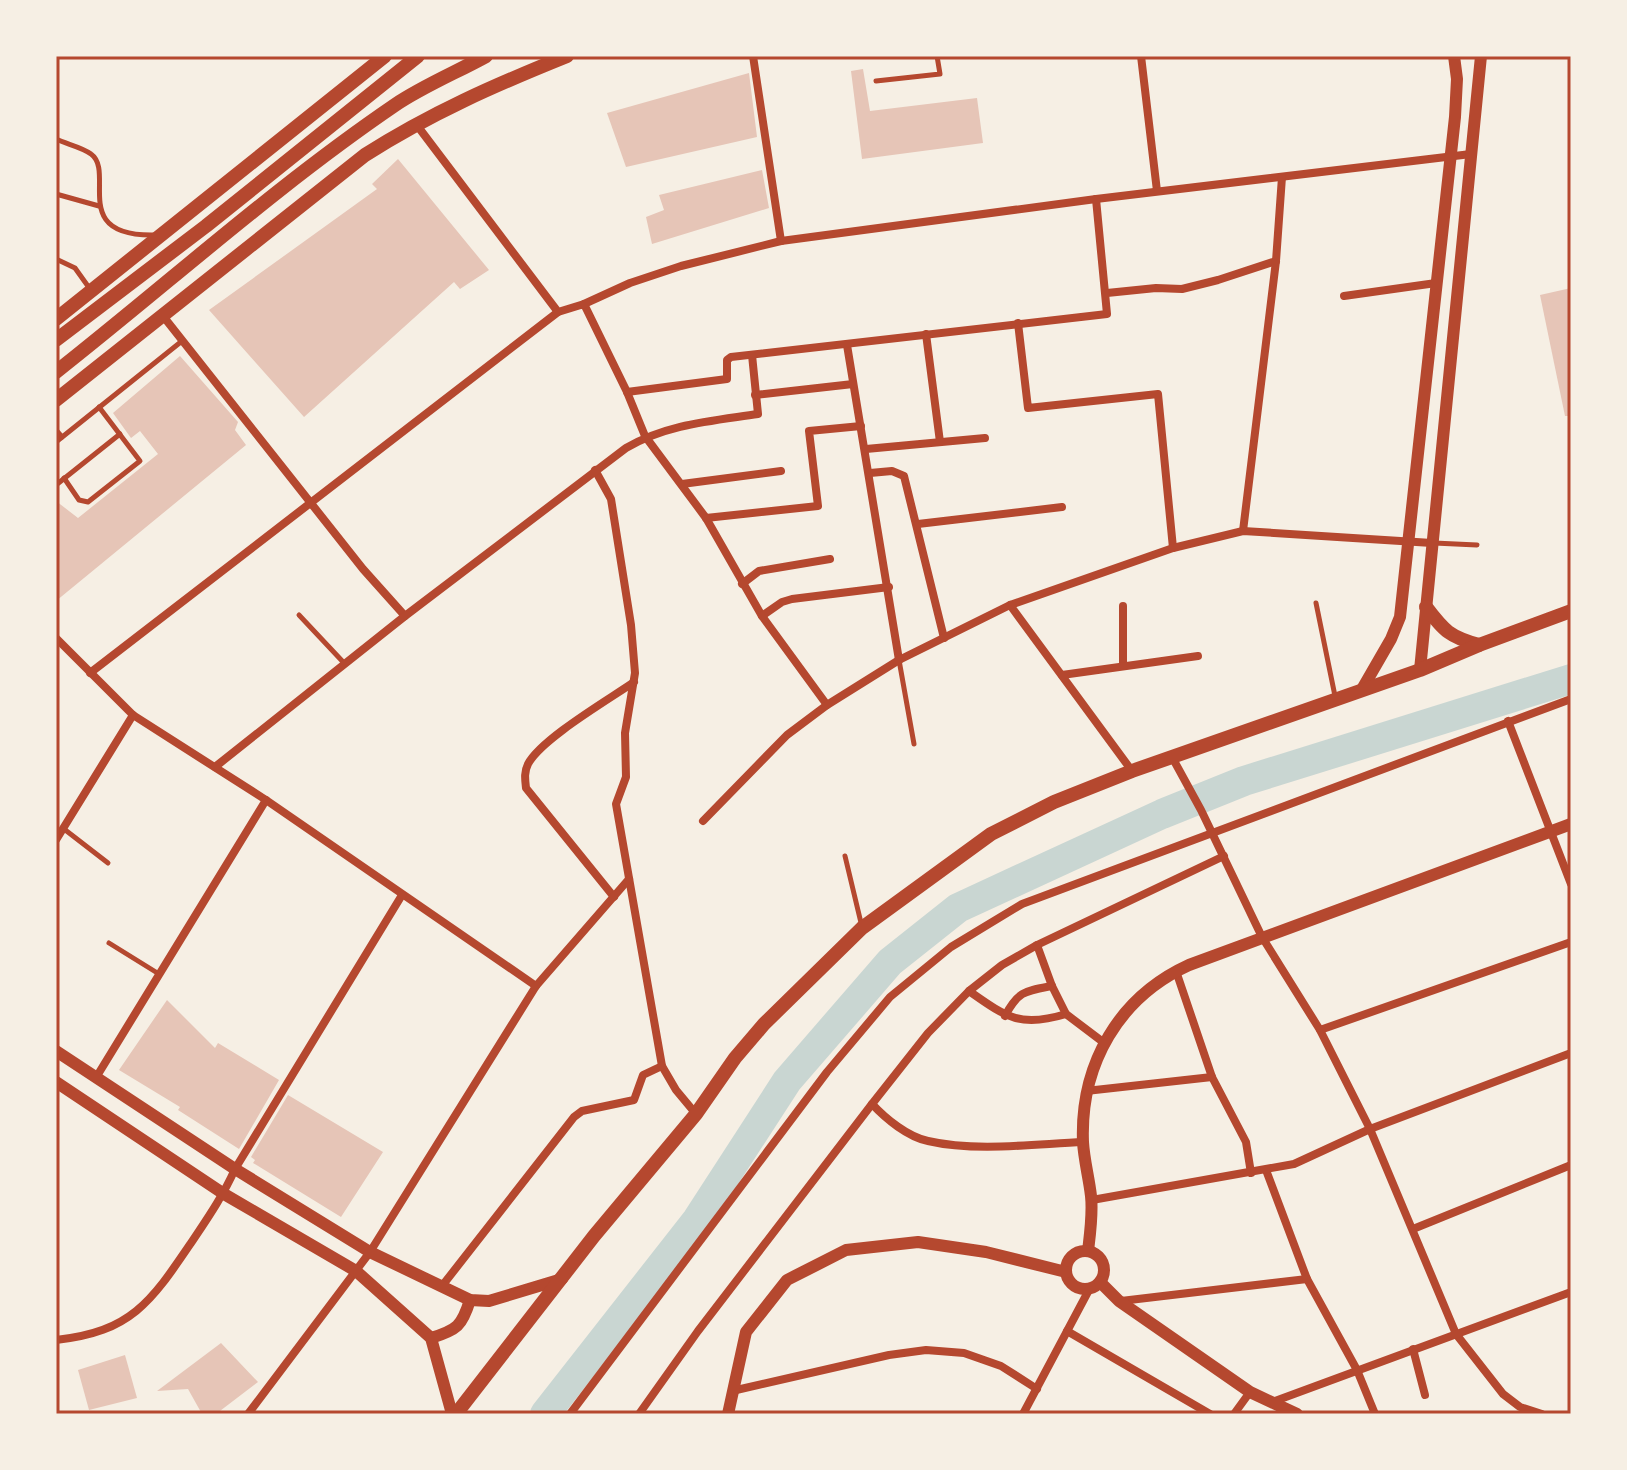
<svg xmlns="http://www.w3.org/2000/svg" width="1627" height="1470" font-family="'Roboto Condensed',sans-serif">
  <style>
    .lines { fill: none; stroke-linecap: round; stroke-linejoin: round }
    .river { stroke: #c9d6d2; stroke-width: 30 }
    .building { fill: #e6c5b7 }
    .service { stroke: #b5482f; stroke-width: 5 }
    .minor { stroke: #b5482f; stroke-width: 8 }
    .tertiary { stroke: #b5482f; stroke-width: 12 }
    .secondary { stroke: #b5482f; stroke-width: 14 }
    .neatline { fill: none; stroke: #b5482f; stroke-width: 3 }
  </style>
  <rect width="100%" height="100%" fill="#f6efe4"/>
  <g class="lines">
    <polyline class="river" points="545,1414 697,1220 787,1081 890,962 958,908 1162,814 1244,781 1571,679"/>
  </g>
  <g class="building">
    <polygon points="863,69 870,111 977,98 983,143 862,159 851,71"/>
    <polygon points="749,73 757,137 626,167 607,113"/>
    <polygon points="398,159 489,270 460,289 454,282 304,417 209,310 377,189 372,184"/>
    <polygon points="762,170 769,208 652,244 646,217 664,210 659,195"/>
    <polygon points="1571,288 1571,416 1565,416 1540,295"/>
    <polygon points="180,356 238,422 235,430 246,445 56,601 56,501 78,518 158,454 140,431 131,438 113,413"/>
    <polygon points="167,1000 215,1048 218,1043 279,1080 239,1149 178,1110 180,1107 119,1070"/>
    <polygon points="288,1095 383,1152 341,1217 253,1163 255,1160 251,1157"/>
    <polygon points="221,1343 258,1382 216,1414 202,1414 188,1389 157,1391"/>
    <polygon points="125,1355 137,1398 89,1410 78,1370"/>
  </g>
  <g class="lines">
    <g class="service">
      <polyline points="876,81 940,74 937,56"/>
      <path d="M56 139C66 144 82 147 91 154 116 172 69 236 153 235"/>
      <polyline points="56,194 99,206"/>
      <polyline points="56,259 75,268 90,289"/>
      <polyline points="56,430 62,437"/>
      <polyline points="56,442 182,341"/>
      <polyline points="64,478 79,500 88,502 140,461 99,407"/>
      <polyline points="56,485 120,434"/>
      <polyline points="1434,543 1477,545"/>
      <polyline points="1316,603 1335,696"/>
      <polyline points="299,615 345,664"/>
      <polyline points="899,660 914,744"/>
      <polyline points="64,829 108,863"/>
      <polyline points="845,856 862,927"/>
      <polyline points="109,943 159,974"/>
    </g>
    <g class="minor">
      <polyline points="753,56 781,241"/>
      <polyline points="1141,56 1157,191"/>
      <polyline points="416,124 558,312 584,304 627,392 645,436 706,518 762,616 827,705"/>
      <polyline points="1107,293 1156,288 1182,289 1218,280 1276,261"/>
      <polyline points="1344,296 1436,283"/>
      <polyline points="584,304 630,283 681,266 781,241 1096,199 1471,154"/>
      <polyline points="163,316 363,569 405,616"/>
      <polyline points="1018,323 1028,408 1158,394 1173,548"/>
      <polyline points="926,334 940,442"/>
      <polyline points="847,345 899,660"/>
      <polyline points="627,392 727,379 727,360 731,357 1107,314 1096,199"/>
      <polyline points="755,395 853,384"/>
      <polyline points="866,449 985,438"/>
      <polyline points="595,470 611,499 631,625 635,673 625,733 626,777 616,804 662,1066 676,1090 696,1114"/>
      <polyline points="870,473 892,471 904,476 944,638"/>
      <polyline points="682,484 781,471"/>
      <polyline points="706,518 818,506 809,431 861,426"/>
      <polyline points="918,524 1062,507"/>
      <polyline points="1243,531 1276,261 1282,177"/>
      <polyline points="742,584 759,571 830,559"/>
      <polyline points="1010,605 1132,771"/>
      <polyline points="1123,606 1123,665"/>
      <polyline points="762,616 782,602 792,599 889,587"/>
      <polyline points="56,638 133,715 266,800 536,986"/>
      <polyline points="90,673 558,312"/>
      <polyline points="1062,675 1198,656"/>
      <polyline points="1508,721 1571,884"/>
      <polyline points="1172,757 1201,810 1262,937 1320,1030 1370,1129 1456,1334 1503,1394 1520,1407 1542,1414"/>
      <path d="M215 767 405 616 626 448C667 424 712 421 758 414L752 355"/>
      <polyline points="703,821 787,735 827,705 899,660 1010,605 1173,548 1243,531 1432,543"/>
      <polyline points="56,840 133,715"/>
      <path d="M614 897 526 788C525 779 524 772 528 764 541 739 608 700 634 682"/>
      <polyline points="1037,945 1052,986 1066,1014 1103,1042"/>
      <polyline points="1176,971 1212,1077 1246,1142 1251,1173"/>
      <path d="M969 991C1006 1017 1020 1028 1066 1014"/>
      <path d="M1005 1016C1018 991 1025 991 1052 986"/>
      <polyline points="1320,1030 1571,942"/>
      <polyline points="97,1076 266,800"/>
      <polyline points="1086,1091 1212,1077"/>
      <path d="M872 1104C886 1119 908 1137 928 1141 975 1152 1035 1144 1083 1142"/>
      <polyline points="1266,1170 1307,1279 1357,1370 1375,1414"/>
      <polyline points="1092,1200 1294,1164 1370,1129 1571,1053"/>
      <polyline points="1413,1229 1571,1165"/>
      <polyline points="442,1286 574,1117 582,1111 634,1100 643,1075 662,1066"/>
      <polyline points="1121,1301 1307,1279"/>
      <polyline points="1067,1331 1210,1414"/>
      <path d="M56 1340C131 1332 151 1302 191 1243 207 1219 223 1196 235 1169L402 895"/>
      <polyline points="1413,1349 1425,1395"/>
      <polyline points="732,1391 889,1355 926,1350 964,1353 1001,1366 1037,1389"/>
      <polyline points="1275,1401 1571,1292"/>
      <polyline points="248,1414 370,1252 536,986 629,879"/>
      <polyline points="570,1414 827,1072 890,997 951,947 1022,904 1571,699"/>
      <polyline points="639,1414 698,1331 872,1104 928,1033 969,991 1002,965 1037,945 1224,856"/>
      <polyline points="1023,1414 1090,1288"/>
      <polyline points="1234,1414 1250,1392"/>
    </g>
    <g class="tertiary">
      <polyline points="1420,670 1481,56"/>
      <polyline points="1361,691 1391,639 1400,617 1455,117 1457,79 1454,56"/>
      <polyline points="56,1051 235,1169 370,1252 470,1300 489,1301 562,1279"/>
      <polyline points="56,1082 224,1194 356,1271 431,1338 452,1414"/>
      <path d="M1088 1251C1090 1234 1093 1214 1091 1196 1089 1178 1084 1160 1083 1142 1080 1064 1119 997 1189 965L1571 824"/>
      <circle cx="1085" cy="1270" r="19"/>
      <polyline points="1100,1282 1119,1301 1250,1392 1297,1414"/>
      <path d="M431 1338C457 1330 462 1326 470 1300"/>
      <polyline points="728,1414 746,1332 787,1280 846,1250 918,1242 986,1252 1066,1272"/>
    </g>
    <g class="secondary">
      <polyline points="56,319 385,56"/>
      <polyline points="56,340 206,226 418,56"/>
      <path d="M56 372C169 283 276 186 395 105 423 86 457 72 486 56"/>
      <path d="M56 400 365 155C431 113 495 85 567 56"/>
      <path d="M1426 607C1444 631 1450 637 1479 645"/>
      <polyline points="456,1414 594,1236 696,1114 735,1058 764,1024 862,928 991,834 1054,802 1132,771 1420,670 1479,645 1571,611"/>
    </g>
  </g>
  <rect width="1627" height="1470" fill="none" stroke="#f6efe4" stroke-width="116"/>
  <rect x="58" y="58" width="1511" height="1354" class="neatline"/>
</svg>
